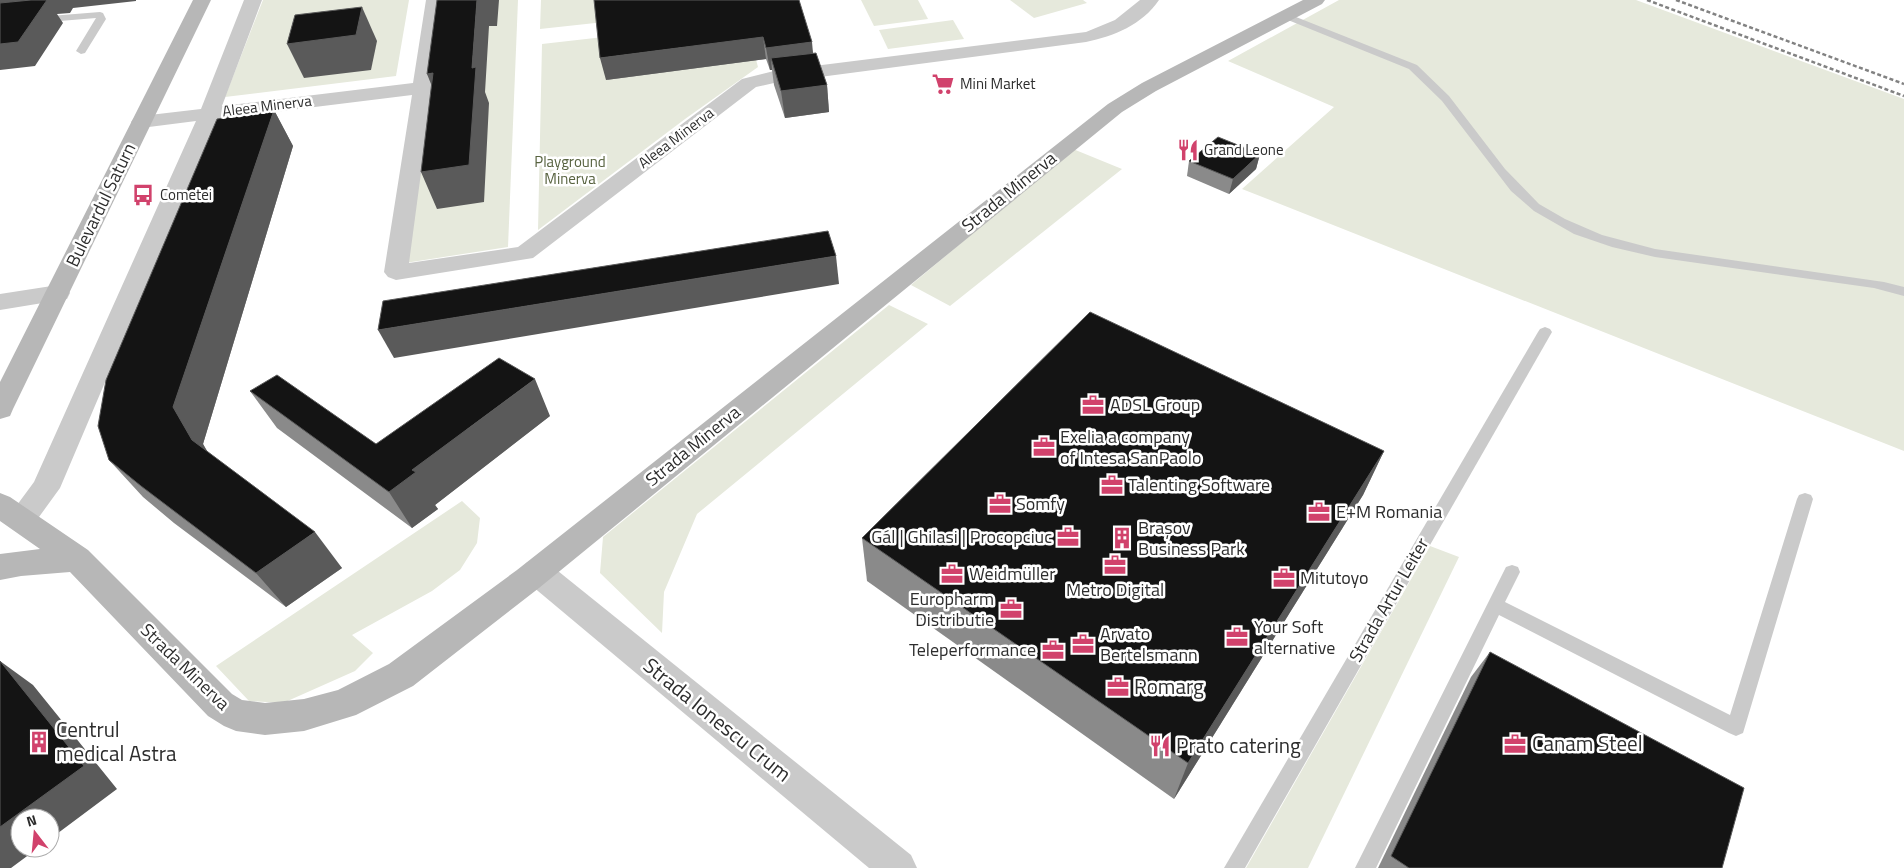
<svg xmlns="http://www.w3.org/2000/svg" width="1904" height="868" font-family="'Titillium Web',sans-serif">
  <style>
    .green { fill: #e6e9dc }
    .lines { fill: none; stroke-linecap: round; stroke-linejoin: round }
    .lane { fill: #cacaca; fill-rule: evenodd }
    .street { fill: #cacaca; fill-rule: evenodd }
    .secondary { fill: #b7b7b7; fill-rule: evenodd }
    .rail { stroke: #828282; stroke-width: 2.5; stroke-dasharray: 4 2.5; stroke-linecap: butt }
    .wall { fill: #8a8a8a }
    .shaded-wall { fill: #5a5a5a }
    .building { fill: #141414; stroke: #5a5a5a }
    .labels { text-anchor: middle; stroke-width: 5; stroke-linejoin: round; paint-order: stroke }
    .far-poi-label { font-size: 15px; fill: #2d2d2d; stroke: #fff; text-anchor: start }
    .far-street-label { font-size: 15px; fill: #2d2d2d; stroke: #fff }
    .far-park-label { font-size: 15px; fill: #586340; stroke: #fff }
    .street-label { font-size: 18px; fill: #2d2d2d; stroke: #fff }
    .poi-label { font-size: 18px; fill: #2d2d2d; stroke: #fff; text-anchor: start }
    .near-poi-label { font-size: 21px; fill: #2d2d2d; stroke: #fff; text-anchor: start }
    .near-street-label { font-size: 21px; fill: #2d2d2d; stroke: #fff }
  </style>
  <rect width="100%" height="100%" fill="#fff"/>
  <g class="green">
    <polygon points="263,0 409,0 396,76 225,97"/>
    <polygon points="443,0 518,0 508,247 405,263"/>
    <polygon points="541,0 751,0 752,6 540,29"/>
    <polygon points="861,0 918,0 928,19 874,26"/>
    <polygon points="1010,0 1083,0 1087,3 1034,18"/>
    <polygon points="1339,0 1636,0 1904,99 1904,451 1242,189 1334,107 1228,61"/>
    <polygon points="953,20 964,39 888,49 879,30"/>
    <polygon points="727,23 751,41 758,67 685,119 538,230 542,44"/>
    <polygon points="1073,149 1122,169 950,306 911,285"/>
    <polygon points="889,305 928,324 697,514 664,592 662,633 600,573 603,537"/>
    <polygon points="462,501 480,518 477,543 460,570 432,591 352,635 373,653 355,671 283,703 249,701 216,666"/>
    <polygon points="1430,546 1459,557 1308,868 1246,868"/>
  </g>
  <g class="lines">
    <g class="lane">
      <polygon points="100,12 103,13 106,19 85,53 81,54 76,51 96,18 0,26 0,20"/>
      <polygon points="1286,13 1417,65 1449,96 1505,169 1539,204 1565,219 1602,235 1655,249 1884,282 1904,287 1904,296 1874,288 1655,257 1612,247 1574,234 1534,211 1511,191 1442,101 1409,69 1283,18 1281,16"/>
      <polygon points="1545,327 1550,329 1552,332 1245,868 1224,868 1538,332 1540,329"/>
      <polygon points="1805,493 1811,495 1813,499 1743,733 1736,736 1729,733 1499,615 1376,868 1355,868 1506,567 1512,565 1518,567 1520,572 1505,602 1730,715 1797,499 1799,495"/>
    </g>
    <g class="street">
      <path d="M244 0H262L222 106 413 83 426 0H444L409 263 518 247 742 79 774 71 1086 32 1115 20 1140 0H1159C1142 25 1114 36 1086 42L774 83 756 87 533 258 396 280 388 277 384 272 412 95 217 119 60 488 31 528 21 532 11 528 6 520 34 482 196 121 141 128 134 126 131 122 134 118 141 116 201 109Z"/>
      <polygon points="58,285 67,287 70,293 67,299 0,310 0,294"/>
      <polygon points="537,559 548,563 911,855 917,868 869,868 526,581 522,572 526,563"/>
    </g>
    <g class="secondary">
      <polygon points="193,0 211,0 13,409 10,416 0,419 0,382"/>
      <polygon points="1303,0 1325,0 1322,4 1156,91 1122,112 539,588 413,686 356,715 304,731 265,735 236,731 224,726 208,716 70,572 21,576 0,580 0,554 40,549 0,521 0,493 10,497 88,550 232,694 242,700 265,703 304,699 338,690 389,664 517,570 1108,104 1142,83"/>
    </g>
    <g class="rail">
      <polyline points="1647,0 1904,96"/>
      <polyline points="1676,0 1904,84"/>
    </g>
  </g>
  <g class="wall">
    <polygon points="799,0 813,53 827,85 829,112 785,118 774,85 772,70 770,70 766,59 606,80"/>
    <polygon points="274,110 293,146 203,444 206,450 342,568 286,607 174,523 143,497 109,460"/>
    <polygon points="1260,154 1256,169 1229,194 1187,176 1189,161"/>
    <polygon points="250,391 376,444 550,416 435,505 438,509 412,528 277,428"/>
    <polygon points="1384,451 1363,495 1174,799 867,581 862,538"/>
    <polygon points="1490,652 1722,868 1378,868 1471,677"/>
  </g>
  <g class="shaded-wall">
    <polygon points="0,0 136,0 136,1 73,8 70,13 57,14 63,23 35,66 0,70"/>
    <polygon points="477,0 499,0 497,26 489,26 485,92 489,103 484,202 437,209 421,172 472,68"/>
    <polygon points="362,7 377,41 371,70 304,78 287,44"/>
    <polygon points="763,37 766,59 606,80 600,58"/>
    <polygon points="812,42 814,64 771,58 772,70 770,70 766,48"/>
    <polygon points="433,73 441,109 427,74"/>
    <polygon points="827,85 829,112 785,118 781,91"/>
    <polygon points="274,110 293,146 203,444 222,476 192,440 173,407"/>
    <polygon points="1260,154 1256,169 1229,194 1233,179"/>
    <polygon points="836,256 839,284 394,358 378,330"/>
    <polygon points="535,379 550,416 435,505 438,509 412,528 389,492 412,470"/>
    <polygon points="1384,451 1363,495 1174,799 1188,763"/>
    <polygon points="315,532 342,568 286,607 256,573"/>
    <polygon points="0,661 33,685 117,789 50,839 50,818 20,818 20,848 38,848 11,868 0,868"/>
  </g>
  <g class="building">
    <polygon points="31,0 47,0 18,42 0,44 0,3"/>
    <polygon points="437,0 477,0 472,68 476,67 469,165 421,172 433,73 427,74"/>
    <polygon points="594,0 799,0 812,42 766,48 763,37 600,58"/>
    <polygon points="362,7 356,35 287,44 295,15"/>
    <polygon points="816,53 827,85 781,91 771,58"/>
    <polygon points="274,110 173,407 192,440 315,532 256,573 141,486 109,460 98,426 106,380 217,119"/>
    <polygon points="1218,137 1260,154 1233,179 1189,161"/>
    <polygon points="828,231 836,256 378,330 383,301"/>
    <polygon points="1090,312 1384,451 1188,763 862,538"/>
    <polygon points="499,358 535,379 412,470 416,472 389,492 250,391 277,375 376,444"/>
    <polygon points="1490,652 1744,788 1722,868 1409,868 1391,856"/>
    <polygon points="0,661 84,766 0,827"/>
  </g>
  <defs>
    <g id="supermarket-bare" transform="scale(1.725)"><path d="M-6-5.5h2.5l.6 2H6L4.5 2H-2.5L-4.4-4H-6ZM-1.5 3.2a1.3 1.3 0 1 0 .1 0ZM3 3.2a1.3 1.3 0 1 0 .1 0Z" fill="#d1426c" stroke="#fff" stroke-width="2.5" paint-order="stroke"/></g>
    <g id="restaurant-bare" transform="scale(1.725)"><path d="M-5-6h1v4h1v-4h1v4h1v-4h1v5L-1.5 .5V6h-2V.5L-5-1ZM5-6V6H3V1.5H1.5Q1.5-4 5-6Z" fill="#d1426c" stroke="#fff" stroke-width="2.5" paint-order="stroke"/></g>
    <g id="bus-bare" transform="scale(1.725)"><path d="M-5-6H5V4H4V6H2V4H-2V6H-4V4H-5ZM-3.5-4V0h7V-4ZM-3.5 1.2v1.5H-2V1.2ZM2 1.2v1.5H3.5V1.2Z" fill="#d1426c" stroke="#fff" stroke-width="2.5" paint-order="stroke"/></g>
    <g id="office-bare" transform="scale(1.725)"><path d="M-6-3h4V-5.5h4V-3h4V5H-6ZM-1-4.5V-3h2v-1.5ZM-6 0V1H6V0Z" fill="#d1426c" stroke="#fff" stroke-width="2.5" paint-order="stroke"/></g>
    <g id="building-bare" transform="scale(1.725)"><path d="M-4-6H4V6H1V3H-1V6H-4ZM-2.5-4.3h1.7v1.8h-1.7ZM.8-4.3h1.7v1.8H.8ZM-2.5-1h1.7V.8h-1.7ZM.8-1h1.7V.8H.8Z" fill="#d1426c" stroke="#fff" stroke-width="2.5" paint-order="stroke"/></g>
  </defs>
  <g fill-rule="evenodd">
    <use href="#supermarket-bare" x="943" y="84"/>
    <use href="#restaurant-bare" x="1188" y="150"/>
    <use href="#bus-bare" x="143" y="195"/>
    <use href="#office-bare" x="1093" y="405"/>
    <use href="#office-bare" x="1044" y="447"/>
    <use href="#office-bare" x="1112" y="485"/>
    <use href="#office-bare" x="1000" y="504"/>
    <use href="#office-bare" x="1319" y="512"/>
    <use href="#office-bare" x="1068" y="537"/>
    <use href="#building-bare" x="1122" y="538"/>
    <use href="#office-bare" x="1115" y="565"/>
    <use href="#office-bare" x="952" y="574"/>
    <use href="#office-bare" x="1284" y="578"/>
    <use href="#office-bare" x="1011" y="609"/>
    <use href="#office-bare" x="1237" y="637"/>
    <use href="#office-bare" x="1083" y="644"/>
    <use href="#office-bare" x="1053" y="650"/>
    <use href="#office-bare" x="1118" y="687"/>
    <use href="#building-bare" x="39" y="742"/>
    <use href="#office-bare" x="1515" y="744"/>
    <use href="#restaurant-bare" x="1160" y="746"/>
  </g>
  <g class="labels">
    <g class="far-poi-label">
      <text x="960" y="89">Mini Market</text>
      <text x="1204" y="155">Grand Leone</text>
      <text x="160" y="200">Cometei</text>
    </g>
    <g class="far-street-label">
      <text transform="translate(267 106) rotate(-7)" y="5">Aleea Minerva</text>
      <text transform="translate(676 138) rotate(-37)" y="5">Aleea Minerva</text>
    </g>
    <g class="far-park-label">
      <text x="570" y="167">Playground<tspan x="570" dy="17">Minerva</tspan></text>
    </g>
    <g class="street-label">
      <text transform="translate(1009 192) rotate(-39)" y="6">Strada Minerva</text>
      <text transform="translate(101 205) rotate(-64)" y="6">Bulevardul Saturn</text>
      <text transform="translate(693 446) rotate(-39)" y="6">Strada Minerva</text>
      <text transform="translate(1389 600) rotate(-60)" y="6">Strada Artur Leiter</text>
      <text transform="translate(185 667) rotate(44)" y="6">Strada Minerva</text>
    </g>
    <g class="poi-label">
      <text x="1110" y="411">ADSL Group</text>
      <text x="1060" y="443">Exelia a company<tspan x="1060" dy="21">of Intesa SanPaolo</tspan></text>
      <text x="1128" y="491">Talenting Software</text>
      <text x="1016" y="510">Somfy</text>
      <text x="1336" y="518">E+M Romania</text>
      <text x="1138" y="534">Brașov<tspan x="1138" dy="21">Business Park</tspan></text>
      <text x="1052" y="543" text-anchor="end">Gál | Ghilasi | Procopciuc</text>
      <text x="969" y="580">Weidmüller</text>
      <text x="1300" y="584">Mitutoyo</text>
      <text x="1115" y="596" text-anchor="middle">Metro Digital</text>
      <text x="994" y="605" text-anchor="end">Europharm<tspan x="994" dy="21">Distributie</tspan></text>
      <text x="1254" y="633">Your Soft<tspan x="1254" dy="21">alternative</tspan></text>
      <text x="1100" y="640">Arvato<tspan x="1100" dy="21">Bertelsmann</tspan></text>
      <text x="1036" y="656" text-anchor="end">Teleperformance</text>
    </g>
    <g class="near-poi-label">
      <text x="1134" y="694">Romarg</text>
      <text x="56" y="737">Centrul<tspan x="56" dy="24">medical Astra</tspan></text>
      <text x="1532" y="751">Canam Steel</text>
      <text x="1176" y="753">Prato catering</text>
    </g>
    <g class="near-street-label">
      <text transform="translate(717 720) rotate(39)" y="7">Strada Ionescu Crum</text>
    </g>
  </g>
  <g transform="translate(35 833) rotate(344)"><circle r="24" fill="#ffffff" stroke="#ababab"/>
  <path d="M0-4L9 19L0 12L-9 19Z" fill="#d1426c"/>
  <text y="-8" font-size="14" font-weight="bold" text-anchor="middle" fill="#2d2d2d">N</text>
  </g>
</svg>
